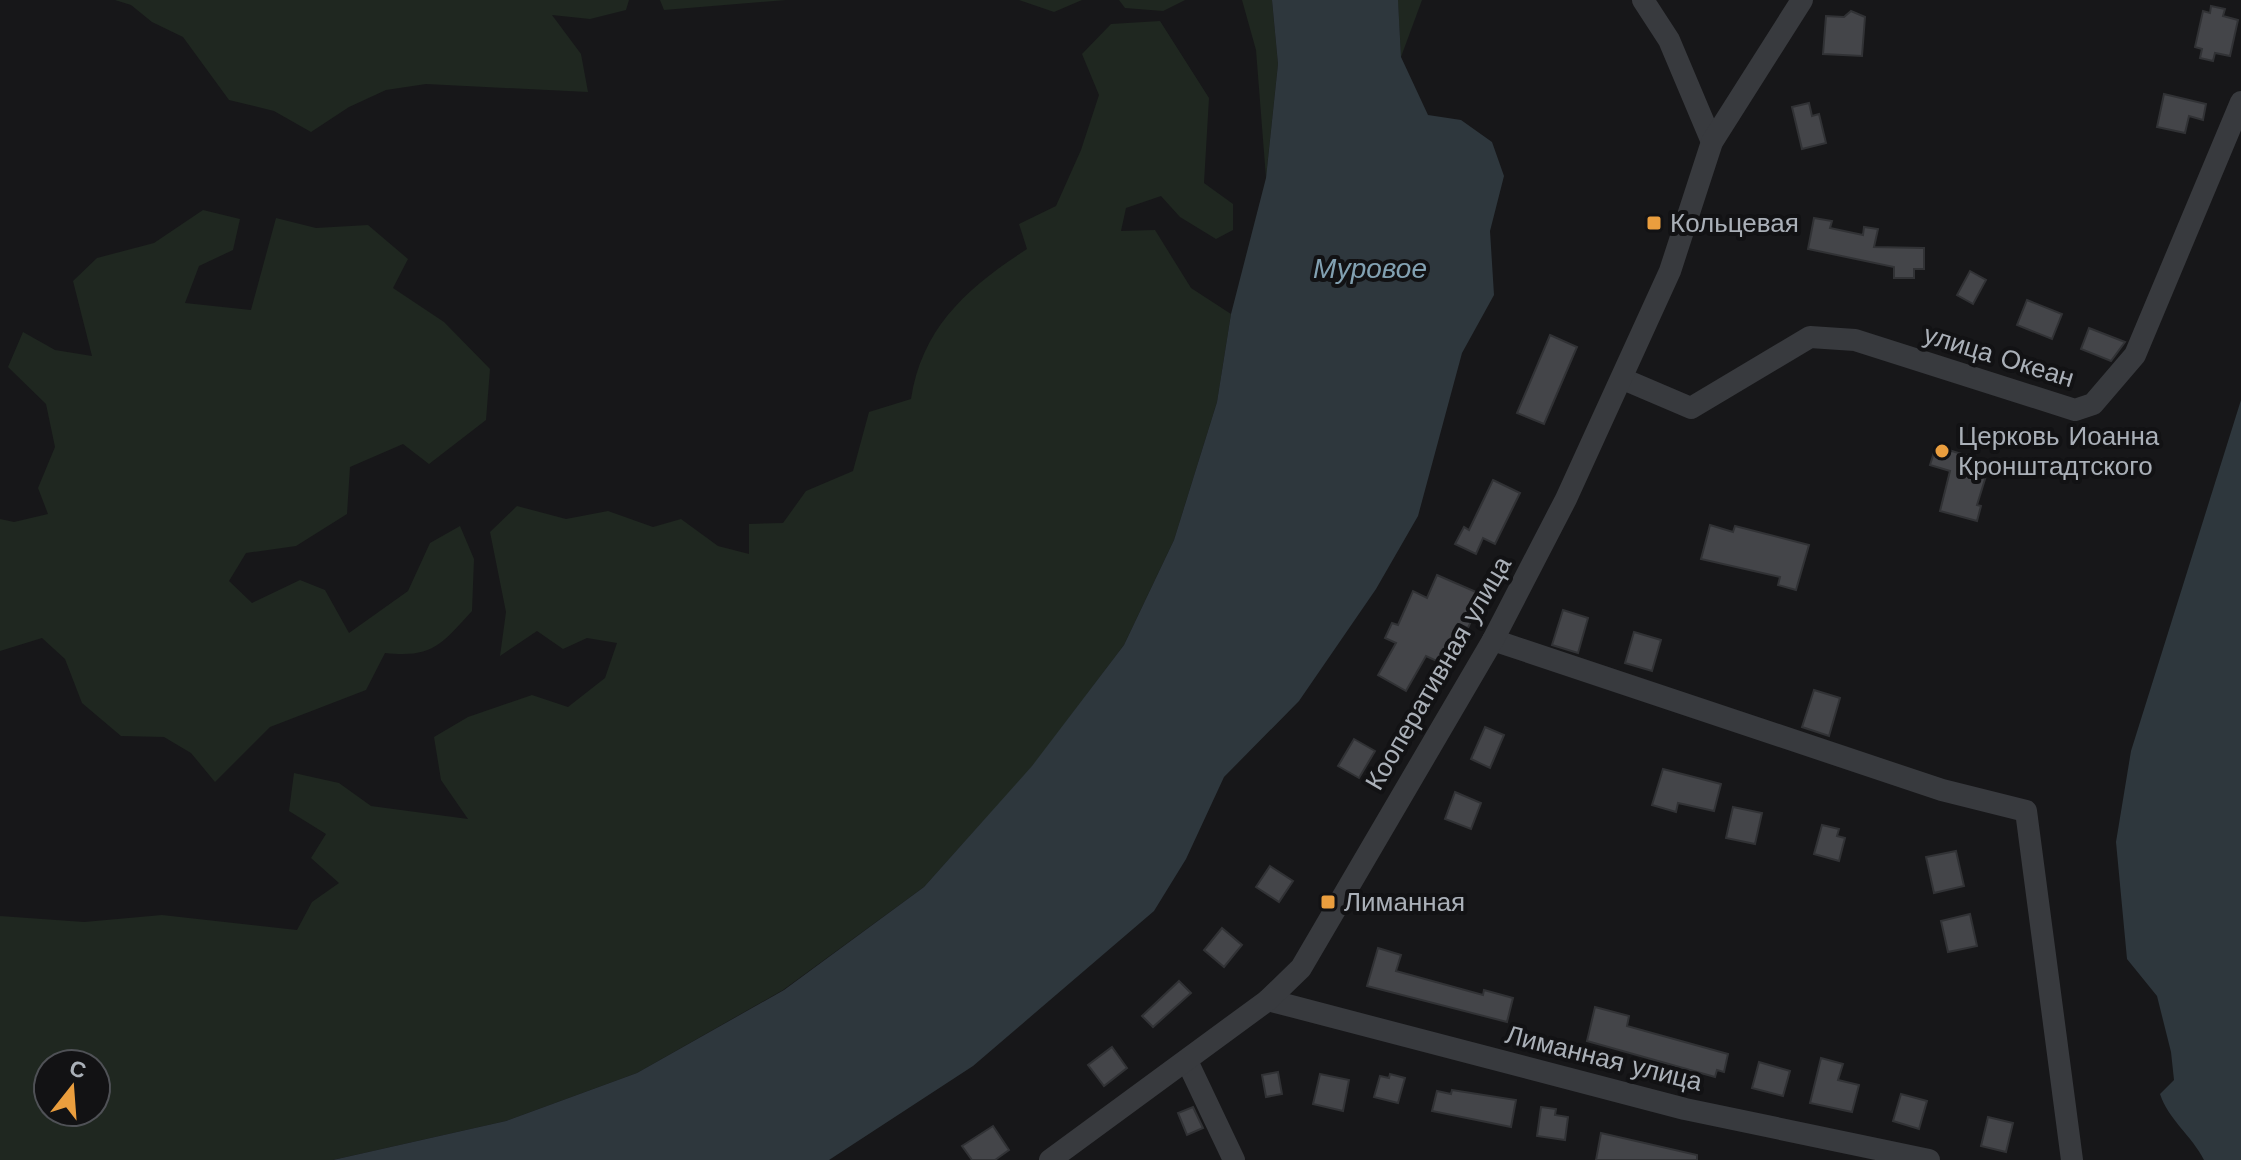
<svg xmlns="http://www.w3.org/2000/svg" width="2241" height="1160" font-family="'Work Sans',sans-serif">
  <style>
    .green { fill: #1f2720; fill-rule: evenodd }
    .water { fill: #2e373d }
    .building { fill: #444549; stroke: #313235; stroke-width: 2 }
    .lines { fill: none; stroke-linecap: round; stroke-linejoin: round }
    .minor { stroke: #383a3e; stroke-width: 22 }
    .poi-dot { fill: #ea9e3e; stroke: #121214; stroke-width: 3 }
    .labels { text-anchor: middle; stroke-width: 8; stroke-linejoin: round; paint-order: stroke }
    .poi-label { font-size: 26px; fill: #aab0b8; stroke: #121214; text-anchor: start }
    .street-label { font-size: 26px; fill: #aab0b8; stroke: #121214 }
    .water-label { font-size: 28px; font-style: italic; fill: #82a1b2; stroke: #121214 }
  </style>
  <rect width="100%" height="100%" fill="#171719"/>
  <g class="green">
    <polygon points="115,0 629,0 626,10 590,19 552,15 581,54 588,92 426,84 386,90 349,107 311,132 274,111 229,100 183,37 152,22 131,5"/>
    <polygon points="660,0 786,0 664,10"/>
    <polygon points="1019,0 1082,0 1054,12"/>
    <polygon points="1119,0 1185,0 1163,11 1125,8"/>
    <polygon points="1242,0 1272,0 1278,64 1266,178 1256,50"/>
    <polygon points="1398,0 1422,0 1401,57 1398,3"/>
    <path d="M1160 21 1209 98 1204 183 1233 204V230L1216 239 1180 217 1161 196 1126 208 1121 231 1155 230 1191 288 1231 314 1217 402 1174 540 1124 645 1032 767 924 887 783 990 637 1073 506 1121 333 1160H0V916L84 922 162 915 297 930 312 902 339 883 311 858 326 834 289 811 294 773 339 783 371 806 468 819 441 780 434 737 468 717 532 695 568 707 605 678 617 643 587 638 563 649 537 631 500 656 506 612 490 532 517 506 566 519 608 511 653 527 681 519 718 546 749 554V524L783 523 806 491 853 471 869 412 911 399C922 327 968 287 1027 249L1019 224 1056 206 1081 150 1099 95 1082 54 1111 24ZM48 1064H96V1112H48Z"/>
    <path d="M203 210 240 219 233 250 199 266 185 303 251 310 276 218 316 228 368 225 408 259 393 288 444 322 490 369 486 420 429 464 403 444 350 467 347 514 296 546 246 553 229 581 252 603 300 580 325 590 349 633 408 591 430 543 460 526 474 559 472 611C441 645 432 658 385 653L366 690 270 727 215 782 191 753 164 737 121 736 82 703 65 659 42 638 0 651V519L14 522 48 514 38 488 55 447 46 404 8 367 23 332 55 350 92 356 73 281 97 258 154 243Z"/>
  </g>
  <g class="water">
    <polygon points="1272,0 1398,0 1401,57 1428,115 1461,120 1492,142 1504,176 1490,231 1494,295 1462,353 1418,516 1376,589 1299,701 1224,777 1186,859 1154,911 973,1066 829,1160 333,1160 506,1121 637,1073 784,990 924,887 1032,766 1124,645 1174,540 1217,402 1231,314 1266,178 1278,64"/>
    <path d="M2241 400V1160H2204C2192 1136 2168 1119 2160 1094L2174 1080 2171 1052 2157 996 2127 959 2116 842 2131 751Z"/>
  </g>
  <g class="building">
    <polygon points="2211,6 2225,9 2223,16 2238,20 2230,56 2215,53 2213,61 2200,58 2202,49 2195,47 2203,11 2210,13"/>
    <polygon points="1851,11 1865,17 1862,56 1823,54 1826,16 1844,17"/>
    <polygon points="2164,94 2206,104 2203,120 2189,116 2185,133 2157,127"/>
    <polygon points="1809,103 1812,116 1819,114 1826,143 1802,149 1792,107"/>
    <polygon points="1814,218 1832,221 1830,228 1863,235 1864,227 1878,229 1874,247 1924,248 1924,269 1914,269 1914,278 1894,278 1894,267 1808,249"/>
    <polygon points="1970,271 1986,280 1973,304 1957,295"/>
    <polygon points="2027,300 2062,314 2052,339 2017,325"/>
    <polygon points="2089,328 2125,342 2111,361 2081,349"/>
    <polygon points="1550,335 1577,347 1544,424 1517,413"/>
    <polygon points="1936,446 1990,463 1977,505 1981,506 1977,521 1940,511 1950,471 1930,465"/>
    <polygon points="1493,480 1520,493 1495,544 1483,538 1476,554 1455,544 1464,527 1469,530"/>
    <polygon points="1710,525 1733,532 1735,526 1809,545 1796,590 1778,585 1780,577 1701,559"/>
    <polygon points="1437,575 1483,595 1468,628 1458,624 1441,663 1426,656 1406,691 1378,675 1396,643 1385,638 1392,623 1398,625 1413,591 1427,598"/>
    <polygon points="1563,610 1588,618 1578,653 1552,645"/>
    <polygon points="1634,632 1661,640 1652,671 1625,663"/>
    <polygon points="1814,690 1840,698 1829,736 1802,727"/>
    <polygon points="1485,727 1504,735 1490,768 1471,759"/>
    <polygon points="1354,739 1375,751 1359,778 1338,766"/>
    <polygon points="1663,769 1721,784 1714,811 1678,803 1676,812 1652,805"/>
    <polygon points="1455,792 1481,803 1471,829 1445,819"/>
    <polygon points="1733,807 1762,813 1755,844 1726,838"/>
    <polygon points="1822,825 1839,829 1837,836 1845,838 1839,861 1814,854"/>
    <polygon points="1956,851 1964,886 1934,893 1926,857"/>
    <polygon points="1270,866 1293,881 1279,902 1256,887"/>
    <polygon points="1970,914 1977,946 1948,952 1941,921"/>
    <polygon points="1222,928 1242,945 1224,967 1204,950"/>
    <polygon points="1378,948 1401,955 1396,971 1483,995 1484,990 1513,998 1507,1022 1367,986"/>
    <polygon points="1179,981 1191,993 1153,1027 1142,1016"/>
    <polygon points="1595,1007 1629,1016 1627,1026 1728,1054 1724,1072 1717,1070 1715,1077 1587,1041"/>
    <polygon points="1112,1047 1127,1068 1104,1086 1088,1065"/>
    <polygon points="1821,1058 1843,1064 1838,1080 1859,1085 1852,1112 1810,1103"/>
    <polygon points="1759,1062 1790,1071 1783,1096 1752,1088"/>
    <polygon points="1278,1072 1282,1094 1266,1097 1262,1075"/>
    <polygon points="1320,1074 1349,1080 1343,1111 1313,1104"/>
    <polygon points="1390,1074 1405,1078 1398,1103 1374,1097 1380,1076 1389,1078"/>
    <polygon points="1452,1090 1516,1100 1511,1127 1432,1111 1437,1091 1451,1094"/>
    <polygon points="1901,1094 1927,1101 1919,1129 1893,1121"/>
    <polygon points="1193,1107 1203,1128 1187,1135 1178,1113"/>
    <polygon points="1541,1107 1556,1109 1555,1115 1568,1117 1565,1140 1537,1136"/>
    <polygon points="1988,1117 2013,1123 2006,1152 1981,1146"/>
    <polygon points="993,1126 1009,1150 995,1160 972,1160 962,1146"/>
    <polygon points="1601,1133 1697,1155 1697,1160 1596,1160"/>
  </g>
  <g class="lines">
    <g class="minor">
      <polyline points="1643,0 1669,40 1712,142"/>
      <polyline points="1623,379 1691,408 1810,337 1855,340 2075,410 2093,404 2135,355 2241,102"/>
      <polyline points="1493,640 1942,790 2026,811 2072,1160"/>
      <polyline points="1268,1000 1685,1109 1929,1160"/>
      <polyline points="1187,1061 1234,1160"/>
      <polyline points="1050,1160 1268,1000 1301,968 1493,640 1566,499 1670,271 1712,142 1802,0"/>
    </g>
  </g>
  <g class="poi-dot">
    <rect x="1646" y="215" width="16" height="16" rx="4"/>
    <circle cx="1942" cy="451" r="8"/>
    <rect x="1320" y="894" width="16" height="16" rx="4"/>
  </g>
  <g class="labels">
    <g class="poi-label">
      <text x="1670" y="232">Кольцевая</text>
      <text x="1958" y="445">Церковь Иоанна<tspan x="1958" dy="30">Кронштадтского</tspan></text>
      <text x="1344" y="911">Лиманная</text>
    </g>
    <g class="street-label">
      <text transform="translate(1999 356) rotate(17)" y="9">улица Океан</text>
      <text transform="translate(1438 673) rotate(-60)" y="9">Кооперативная улица</text>
      <text transform="translate(1604 1058) rotate(14)" y="9">Лиманная улица</text>
    </g>
    <g class="water-label">
      <text x="1370" y="278">Муровое</text>
    </g>
  </g>
  <g transform="translate(72 1088) rotate(17)"><circle r="38" fill="#121214" stroke="#4f5156" stroke-width="2"/>
  <path d="M0-6L14 30L0 20L-14 30Z" fill="#ea9e3e"/>
  <text y="-12" font-size="22" font-weight="bold" text-anchor="middle" fill="#aab0b8">С</text>
  </g>
</svg>
